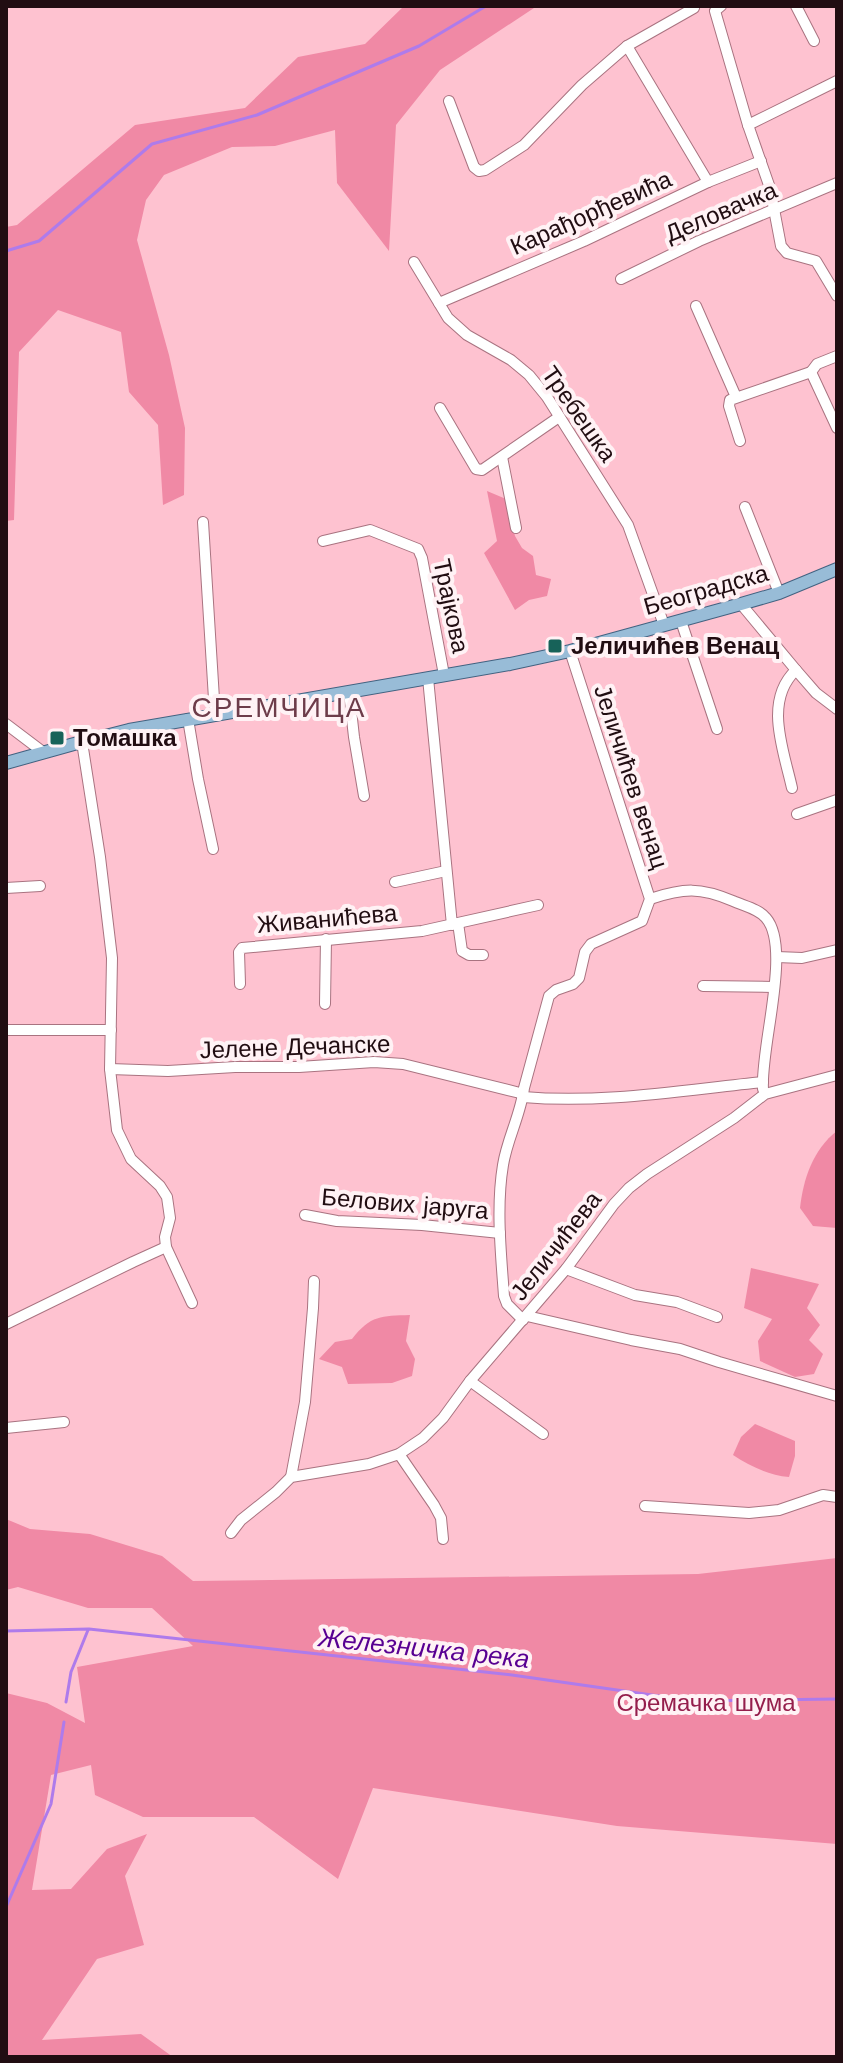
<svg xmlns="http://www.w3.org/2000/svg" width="843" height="2063" font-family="'Work Sans',sans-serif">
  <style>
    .green { fill: #f089a5 }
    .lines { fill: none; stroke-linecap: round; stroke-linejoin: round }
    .stream { stroke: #ae7beb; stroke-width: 3 }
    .minor-casing { stroke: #a97380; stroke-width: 12 }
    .major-casing { stroke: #426280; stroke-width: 14 }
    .minor { stroke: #fff; stroke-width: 10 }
    .major { stroke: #98bcd7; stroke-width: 12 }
    .poi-dot { fill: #176259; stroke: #fff2f5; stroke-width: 3 }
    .labels { text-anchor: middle; stroke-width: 8; stroke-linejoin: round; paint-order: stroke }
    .street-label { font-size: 24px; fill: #210d12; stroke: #fff2f5 }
    .poi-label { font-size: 24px; font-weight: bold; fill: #210d12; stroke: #fff2f5; text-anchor: start }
    .park-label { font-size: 24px; fill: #951e4c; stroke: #fff2f5 }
    .water-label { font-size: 26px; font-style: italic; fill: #580092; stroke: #fff2f5 }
    .quarter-label { font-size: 28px; letter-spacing: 2px; fill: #6d3c4a; stroke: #fff2f5 }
  </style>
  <rect width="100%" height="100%" fill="#fec2d0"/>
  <g class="green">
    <polygon points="404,6 537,6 440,70 396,125 389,251 337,183 335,130 275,146 232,147 164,175 146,200 137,240 169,355 185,428 184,495 163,505 158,425 129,392 121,332 58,310 19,352 14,520 6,521 6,227 17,225 135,125 245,108 298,57 365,44"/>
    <polygon points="487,491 506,499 515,536 522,548 533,556 536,575 551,579 547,596 529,600 515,610 484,553 497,541"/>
    <path d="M837 1131V1228L813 1226 800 1208C803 1180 813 1149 837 1131Z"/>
    <polygon points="751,1268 819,1284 807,1308 820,1325 809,1340 823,1354 814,1374 795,1377 760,1361 758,1341 772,1319 744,1308"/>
    <path d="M410 1315 406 1341 415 1359 412 1376 392 1383 348 1384 342 1367 319 1359 335 1342 352 1339C371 1315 381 1316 410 1315Z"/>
    <path d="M755 1424 795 1441V1456L789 1477C768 1475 750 1466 733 1455L741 1437Z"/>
    <polygon points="6,1519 30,1529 90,1534 162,1556 193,1581 698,1574 837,1558 837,1844 617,1826 373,1788 338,1879 254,1817 143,1817 95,1795 91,1765 51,1775 32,1890 71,1889 107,1849 147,1834 125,1876 144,1945 97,1959 42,2040 141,2034 173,2057 6,2057 6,1693 47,1703 85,1723 77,1667 193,1646 152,1608 88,1608 18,1587 6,1590"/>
  </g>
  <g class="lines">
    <g class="stream">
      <polyline points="6,251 39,241 152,144 257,115 419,46 486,6"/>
      <polyline points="6,1631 89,1629 512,1675 694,1701 837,1699"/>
      <polyline points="66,1702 71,1672 88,1630"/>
      <polyline points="6,1907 51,1804 64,1722"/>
    </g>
    <g class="minor-casing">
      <g id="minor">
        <polyline points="721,6 715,11 748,125 770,188 781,246 787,253 816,261 837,296"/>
        <polyline points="796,6 814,41"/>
        <polyline points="627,46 708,182"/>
        <polyline points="449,101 474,167 479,171 485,170 524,145 582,85 627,46 694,8"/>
        <polyline points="748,125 837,81"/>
        <polyline points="414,262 448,318 467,335 511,360 529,375 547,397 628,525 664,625"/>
        <polyline points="621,279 699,241 837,183"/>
        <polyline points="439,303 584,241 708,182 761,161"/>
        <polyline points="696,306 736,397"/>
        <polyline points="811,372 837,428"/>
        <polyline points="811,372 817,364 837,356"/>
        <polyline points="440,408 476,469 482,470 559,417"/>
        <polyline points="740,441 729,406 730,400 811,372"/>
        <polyline points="502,457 516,528"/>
        <polyline points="745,507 779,593"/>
        <polyline points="203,522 215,715"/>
        <polyline points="323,541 370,530 418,549 422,558 444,675"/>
        <polyline points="741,604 796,670 816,693 837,709"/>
        <polyline points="681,621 717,729"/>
        <polyline points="428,678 452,925"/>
        <polyline points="349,692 354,737 364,796"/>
        <polyline points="188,719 198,779 213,849"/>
        <polyline points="6,724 43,752"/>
        <polyline points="82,742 100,857 112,958 110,1069 117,1130 131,1159 160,1186 167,1197 170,1218 165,1237 166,1247 192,1303"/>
        <path d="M792 788C784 751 763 701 796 670"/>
        <polyline points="797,814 837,800"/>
        <polyline points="395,882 446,871"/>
        <polyline points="6,888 40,886"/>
        <path d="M650 899C684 888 700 887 733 901 744 906 759 909 766 918 792 948 760 1048 763 1089"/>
        <polyline points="458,923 462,951 469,955 483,955"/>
        <polyline points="777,957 802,958 837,950"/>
        <polyline points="240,984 239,952 242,948 422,931 538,905"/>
        <polyline points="703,986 773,987"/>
        <polyline points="325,1004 326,939"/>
        <polyline points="6,1030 111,1030"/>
        <path d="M110 1069 168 1071 235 1067H299L374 1062 403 1064 520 1093 523 1097C603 1104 683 1090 763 1082"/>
        <polyline points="305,1215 337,1221 422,1225 500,1233"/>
        <polyline points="566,1269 635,1295 677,1302 717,1317"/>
        <polyline points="527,1316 631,1340 680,1349 719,1362 837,1396"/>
        <path d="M523 1320 507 1304 504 1296C501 1254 496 1207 503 1165 507 1139 521 1114 524 1088L549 996 556 990 573 984 579 978 585 952 591 944 642 921 650 899 570 651"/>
        <polyline points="6,1324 133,1262 166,1247"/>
        <polyline points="470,1381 543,1434"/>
        <polyline points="6,1428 64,1422"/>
        <polyline points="399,1454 434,1505 441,1518 443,1539"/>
        <polyline points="291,1477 305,1402 313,1308 314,1281"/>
        <polyline points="645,1506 749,1513 779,1510 823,1495 837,1497"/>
        <polyline points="231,1533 241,1520 276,1492 291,1477 369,1464 399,1454 423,1438 443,1418 470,1381 566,1269 614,1204 629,1188 647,1174 734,1118 765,1094 837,1075"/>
      </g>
    </g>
    <g class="major-casing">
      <polyline id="major" points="6,763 74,744 129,730 510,664 570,651 741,604 779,593 837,569"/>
    </g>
    <use href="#minor" class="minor"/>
    <use href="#major" class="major"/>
  </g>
  <g class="poi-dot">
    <rect x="547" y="638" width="16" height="16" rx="4"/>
    <rect x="49" y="730" width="16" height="16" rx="4"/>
  </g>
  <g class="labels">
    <g class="street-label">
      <text transform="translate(721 212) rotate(-23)" y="8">Деловачка</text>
      <text transform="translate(591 213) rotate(-24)" y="8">Карађорђевића</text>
      <text transform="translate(579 414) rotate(55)" y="8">Требешка</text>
      <text transform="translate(706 590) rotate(-16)" y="8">Београдска</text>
      <text transform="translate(451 606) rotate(78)" y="8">Трајкова</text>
      <text transform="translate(631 777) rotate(72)" y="8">Јеличићев венац</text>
      <text transform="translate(327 919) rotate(-5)" y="8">Живанићева</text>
      <text transform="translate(295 1047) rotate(-2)" y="8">Јелене Дечанске</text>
      <text transform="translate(405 1204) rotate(5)" y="8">Белових јаруга</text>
      <text transform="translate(556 1246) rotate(-52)" y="8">Јеличићева</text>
    </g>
    <g class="poi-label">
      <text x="571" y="654">Јеличићев Венац</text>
      <text x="73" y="746">Томашка</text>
    </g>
    <g class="park-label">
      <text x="706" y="1711">Сремачка шума</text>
    </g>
    <g class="water-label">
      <text transform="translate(424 1648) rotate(6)" y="9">Железничка река</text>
    </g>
    <g class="quarter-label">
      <text x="279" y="717">СРЕМЧИЦА</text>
    </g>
  </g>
  <rect width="843" height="2063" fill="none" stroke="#210d12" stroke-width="16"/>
</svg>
